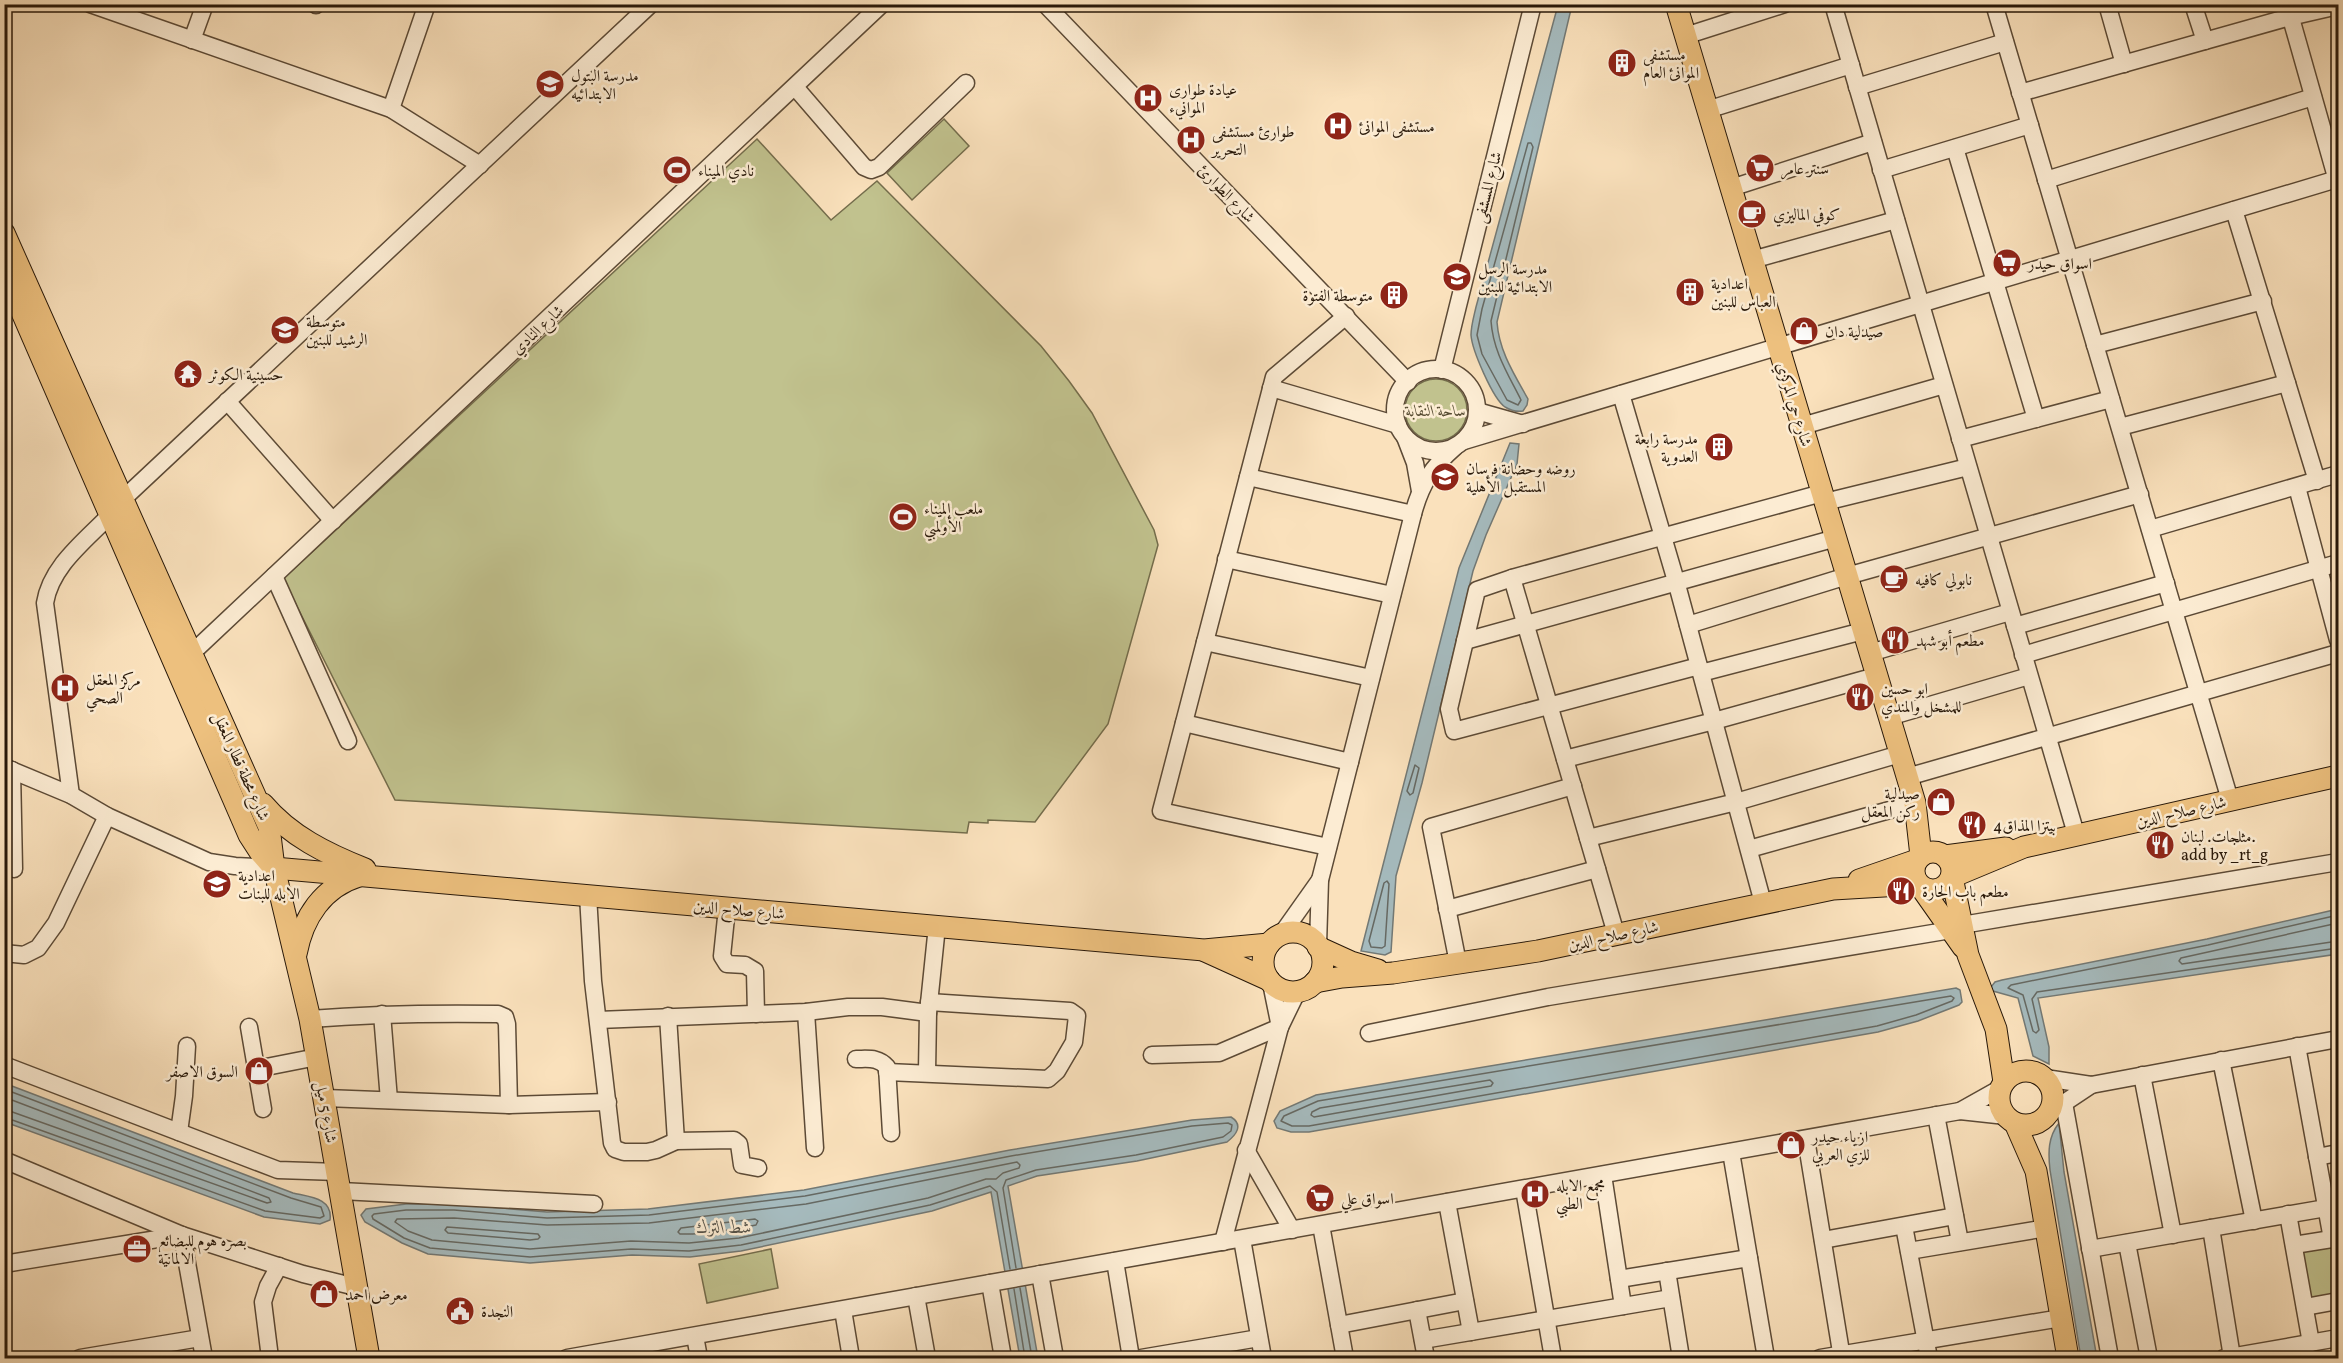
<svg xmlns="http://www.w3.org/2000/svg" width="2343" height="1363" font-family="Vollkorn,Amiri,serif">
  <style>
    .green { fill: #c1c28e; stroke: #746d4c; stroke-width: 1.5 }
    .water { fill: #a5babd; stroke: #737975; stroke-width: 1.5 }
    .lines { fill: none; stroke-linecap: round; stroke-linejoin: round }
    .shore { stroke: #666963; stroke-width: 1.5 }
    .minor-casing { stroke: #5c4a36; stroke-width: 19 }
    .major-casing { stroke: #281809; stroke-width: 23 }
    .minor { stroke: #fcecd3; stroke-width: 16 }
    .major { stroke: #edc07e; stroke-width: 21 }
    .labels { text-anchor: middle; stroke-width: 5; stroke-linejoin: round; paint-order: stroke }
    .poi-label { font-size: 16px; fill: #281809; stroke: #fcecd3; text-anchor: start }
    .street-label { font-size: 16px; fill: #281809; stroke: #fcecd3 }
    .park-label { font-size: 16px; font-style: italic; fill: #564b31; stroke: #fcecd3 }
    .water-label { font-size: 18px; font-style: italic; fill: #545148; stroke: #fcecd3 }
  </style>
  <rect width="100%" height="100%" fill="#fae1bc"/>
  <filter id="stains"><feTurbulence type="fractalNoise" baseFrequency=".00333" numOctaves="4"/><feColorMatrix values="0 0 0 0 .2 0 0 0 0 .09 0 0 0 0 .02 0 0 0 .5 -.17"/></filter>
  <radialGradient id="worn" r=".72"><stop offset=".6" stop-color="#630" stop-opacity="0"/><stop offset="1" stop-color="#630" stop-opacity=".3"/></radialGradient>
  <g class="green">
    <polygon points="944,119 969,146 912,200 887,173"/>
    <polygon points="757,139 831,220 877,181 1041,346 1069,381 1092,413 1154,530 1158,545 1108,724 1035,822 988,820 988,823 969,822 967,833 395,800 283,579"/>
    <circle cx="1436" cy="410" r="31"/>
    <polygon points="2338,1246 2338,1294 2311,1299 2303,1252"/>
    <polygon points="771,1249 778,1288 707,1303 699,1264"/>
  </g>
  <g class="water">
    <path d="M1558 5H1572L1497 322C1499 351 1514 374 1528 399L1527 405 1523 411C1517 412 1510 410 1505 407 1493 399 1472 350 1471 335 1471 326 1474 316 1476 307Z"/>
    <polygon points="1510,443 1519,444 1517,464 1486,535 1473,571 1422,783 1396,876 1391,952 1385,955 1361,951 1459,568"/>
    <polygon points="2338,909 2338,954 2038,998 2049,1047 2049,1064 2033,1056 2018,998 1993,991 1991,987 1995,982 2002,980 2207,939"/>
    <polygon points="1956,988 1960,990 1962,1002 1959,1005 1918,1021 1878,1032 1309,1132 1291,1132 1277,1128 1274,1121 1280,1111 1316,1095"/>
    <path d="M4 1083 293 1193C310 1197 333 1198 330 1220L320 1224 264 1217 5 1122Z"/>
    <path d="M1231 1117C1244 1125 1236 1135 1227 1142L1137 1161 1037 1176 1008 1186 1038 1358H1020L991 1192 932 1211 741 1251 690 1257 632 1255 530 1263 428 1254 402 1243 365 1222 361 1215 366 1209 406 1204H454L547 1212 648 1209 804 1190 1010 1150 1192 1120Z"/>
    <path d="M2059 1123 2064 1172 2097 1358H2081L2050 1170C2048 1152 2048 1137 2059 1123Z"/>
  </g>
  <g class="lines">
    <g class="shore">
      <path d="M1528 143H1531L1533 147 1491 321C1493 351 1508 374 1521 400L1518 405 1507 400 1482 354 1477 335 1482 309Z"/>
      <polygon points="1415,765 1419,768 1413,793 1410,795 1407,791"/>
      <polygon points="1387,881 1389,884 1385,946 1382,948 1371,947 1369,941 1384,883"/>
      <polyline points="2338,915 2208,945 2011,985 2008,988 2023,995 2033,1031 2036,1033 2039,1030 2032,999 2037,992 2338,948"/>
      <polyline points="2338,923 2181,958 2179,961 2182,964 2338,941"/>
      <polygon points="1951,996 1954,998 1952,1001 1916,1015 1877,1026 1309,1126 1292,1126 1281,1121 1284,1116 1318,1101"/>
      <polygon points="1490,1080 1493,1083 1491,1086 1314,1117 1311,1115 1312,1112 1320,1108"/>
      <polyline points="4,1089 291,1198 321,1207 324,1216 320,1218 265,1211 4,1117"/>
      <polyline points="4,1097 269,1198 271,1202 267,1203 4,1109"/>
      <polygon points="1017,1162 1020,1165 1019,1168 1003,1173 996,1179 986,1179 928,1198 739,1238 689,1243 631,1241 530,1249 432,1240 408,1231 395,1222 397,1219 454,1218 547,1225 649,1223 806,1204"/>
      <path d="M755 1219 758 1221 756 1225C732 1230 705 1235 680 1234L678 1232 681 1228Z"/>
      <polygon points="447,1227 538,1234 540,1237 538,1239 530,1240 448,1233 445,1230"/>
      <polyline points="1010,1269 997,1192 990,1186 930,1205 741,1245 689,1251 631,1249 530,1257 430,1248 404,1238 373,1219 372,1216 374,1214 406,1210 454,1210 547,1218 649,1215 805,1196 1011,1156 1192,1126 1228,1123 1232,1125 1231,1131 1223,1137 1136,1155 1036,1170 1006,1180 1003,1188 1016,1268"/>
      <polyline points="1020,1288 1032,1358"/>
      <polyline points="1014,1289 1025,1358"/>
    </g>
    <g class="minor-casing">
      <g id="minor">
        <polyline points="90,4 391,109 480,165"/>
        <polyline points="1045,4 1408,382"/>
        <polyline points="1833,4 2076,834"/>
        <polyline points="1994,4 2230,800"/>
        <polyline points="2107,4 2124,64"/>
        <polyline points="2193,4 2205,41"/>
        <polyline points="2287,4 2338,184"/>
        <polyline points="316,5 316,4"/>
        <polyline points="1685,36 1785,4"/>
        <polyline points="192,40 205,4"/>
        <polyline points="795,87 864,167 871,170 879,167 966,83"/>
        <polyline points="1857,87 2005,42"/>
        <polyline points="2020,93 2290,17 2338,6"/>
        <polyline points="391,109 427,4"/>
        <polyline points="1707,110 1851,65"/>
        <polyline points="1955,148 2036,419"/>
        <polyline points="1881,170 2030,125"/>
        <polyline points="2046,180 2313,97"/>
        <polyline points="1731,188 1873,142"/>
        <polyline points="2234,210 2317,481"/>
        <polyline points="1752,260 1896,220"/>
        <polyline points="2095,345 2263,301"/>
        <circle cx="1436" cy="410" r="41"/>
        <polyline points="1442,370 1533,4"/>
        <polyline points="1271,388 1398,425"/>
        <polyline points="1621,394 1676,581 1763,903"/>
        <polyline points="227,401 333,521"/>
        <polyline points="1477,411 1523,424"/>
        <polyline points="1802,426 1944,385"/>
        <polyline points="2120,427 2287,383"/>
        <polyline points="1405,437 1415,463 1420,491"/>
        <polyline points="1960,439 2111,399"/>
        <polyline points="1464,441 2337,179"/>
        <polyline points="1248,477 1413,514"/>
        <polyline points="2297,487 2338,640"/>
        <polyline points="122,500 651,4"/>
        <polyline points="1825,502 1968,467"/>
        <polyline points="2150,529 2338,474"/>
        <polyline points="1226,559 1392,595"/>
        <polyline points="274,576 348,741"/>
        <polyline points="1512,578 1616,934"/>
        <polyline points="1688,625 1847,576 2140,494"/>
        <polyline points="2015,626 2166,583"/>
        <polyline points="1465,641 1836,538"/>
        <polyline points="1205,642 1371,678"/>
        <polyline points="192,653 882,4"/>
        <polyline points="1870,653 2010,612"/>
        <polyline points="2023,655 2338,563"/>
        <polyline points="1699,666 1454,731 1449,709 1477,590 1512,578 1822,493"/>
        <polyline points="1701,673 1863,631"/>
        <polyline points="1889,717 2029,676"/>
        <polyline points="1184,723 1350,762"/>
        <polyline points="1565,759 1714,721 1876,676"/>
        <polyline points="4,767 71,795 107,816 209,862 235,866 274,868"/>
        <polyline points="12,770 14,869"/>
        <polyline points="1907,777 2338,653"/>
        <path d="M71 795 45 603C51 566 85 541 110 515"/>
        <polyline points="1588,838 1736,802 1900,754"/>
        <polyline points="1328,847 1161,811 1274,377 1346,316"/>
        <polyline points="1749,849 1915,803"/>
        <polyline points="588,895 593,981 612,1143 615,1149 624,1152 647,1152 656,1150 676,1141 734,1140 739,1144 742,1165 758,1168"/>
        <polyline points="727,908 722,956 727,964 745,965 755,971 756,1014"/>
        <polyline points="1447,909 1597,869"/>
        <polyline points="1962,925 2338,862"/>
        <polyline points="1281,935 1320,880"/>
        <path d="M1318 945 1320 880 1413 514C1421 484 1432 467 1455 447"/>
        <polyline points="4,953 24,955 38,948 56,923 107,816"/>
        <polyline points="1458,963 1431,827 1573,786"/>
        <polyline points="1271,983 1280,1027"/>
        <polyline points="806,1012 815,1148"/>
        <polyline points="382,1014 389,1100"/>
        <polyline points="668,1016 676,1141"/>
        <path d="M310 1019C373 1014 435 1013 498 1014L505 1017 507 1024 509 1105"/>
        <polyline points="598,1020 806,1012 848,1007 882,1007 928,1013"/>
        <polyline points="249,1027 263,1109"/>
        <polyline points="1369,1033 1548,997 1951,930"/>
        <polyline points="2297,1046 2332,1239"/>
        <polyline points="1152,1055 1219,1053 1280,1027"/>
        <path d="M856 1059C869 1059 878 1057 887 1067L891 1133"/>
        <polyline points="2221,1060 2254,1221"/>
        <polyline points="4,1065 278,1170 338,1172"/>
        <polyline points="256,1069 317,1057"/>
        <polyline points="887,1072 1048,1079 1057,1071 1074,1042 1077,1016 1070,1011 929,1002"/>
        <polyline points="927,1072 928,1013 937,926"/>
        <polyline points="2142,1075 2173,1235"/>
        <polyline points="2045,1078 2091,1085 2338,1039"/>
        <polyline points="325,1098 509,1105 608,1102"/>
        <polyline points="2064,1103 2110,1358"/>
        <polyline points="1960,1111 2001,1088"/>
        <polyline points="2049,1113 2091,1085"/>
        <polyline points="1936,1115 1960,1242"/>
        <polyline points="179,1132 184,1096 187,1046"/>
        <polyline points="1806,1139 1842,1358"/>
        <polyline points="1246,1150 1292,1230"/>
        <polyline points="1731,1152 1766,1358"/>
        <polyline points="2317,1157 2338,1153"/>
        <polyline points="4,1160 182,1235 303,1274 356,1287"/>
        <polyline points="1603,1175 1623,1306"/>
        <polyline points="1524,1189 1553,1358"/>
        <polyline points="341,1191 594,1204"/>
        <polyline points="1447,1202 1471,1332"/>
        <polyline points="2288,1214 2311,1343"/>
        <polyline points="1321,1225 1345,1358"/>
        <polyline points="1904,1226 1929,1358"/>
        <polyline points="2211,1228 2232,1357"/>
        <polyline points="1242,1239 1263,1358"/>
        <polyline points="1823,1240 1955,1216"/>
        <polyline points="1223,1242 1280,1027 1297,992"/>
        <polyline points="2127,1243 2149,1358"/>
        <polyline points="2294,1245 2338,1238"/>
        <polyline points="2090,1249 2326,1208"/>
        <polyline points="1909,1251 2046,1228"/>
        <polyline points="1115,1261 1131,1358"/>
        <polyline points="4,1264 182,1235 204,1358"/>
        <polyline points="1667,1271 1681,1358"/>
        <polyline points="1040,1274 1055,1358"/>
        <polyline points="1619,1279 1749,1258"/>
        <polyline points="990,1283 1003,1358"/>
        <polyline points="916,1296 927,1358"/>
        <polyline points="2305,1307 2338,1301"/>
        <polyline points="843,1310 851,1358"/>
        <polyline points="1417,1310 1426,1358"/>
        <polyline points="1339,1325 1465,1301"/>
        <polyline points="695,1336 699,1358"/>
        <polyline points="1423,1340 1671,1298"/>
        <polyline points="80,1358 200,1338"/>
        <polyline points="270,1358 263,1302 268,1286 279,1266"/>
        <polyline points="567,1358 1960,1111 2006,1116"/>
        <polyline points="1141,1358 1259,1338"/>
        <polyline points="1820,1358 2061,1318"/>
        <polyline points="2224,1358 2338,1338"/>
      </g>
    </g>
    <g class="major-casing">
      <g id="major">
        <polyline points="1676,4 1915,803 1921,856"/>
        <polyline points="4,233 269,827 274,868 310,1019 369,1358"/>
        <polyline points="4,271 249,835 260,852 274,868"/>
        <path d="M263 804C290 836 327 854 365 869"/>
        <circle cx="1933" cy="871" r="19"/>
        <polyline points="1945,856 2006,848"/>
        <polyline points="274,868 1204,950 1269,944"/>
        <polyline points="1859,880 1917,860"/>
        <polyline points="1920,886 1963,947"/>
        <circle cx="1293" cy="962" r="30"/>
        <polyline points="1318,947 1351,962 1378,970"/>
        <polyline points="1205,951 1269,980"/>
        <path d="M296 954C303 917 323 887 359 876"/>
        <polyline points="1315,982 1342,977 1393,973 1538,951 1833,889 1918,884"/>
        <circle cx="2026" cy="1098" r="27"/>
        <polyline points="2004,1082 1996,1029 1968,955 1952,877 2024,847 2338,776"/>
        <polyline points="2015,1123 2036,1171 2068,1358"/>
      </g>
    </g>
    <use href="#minor" class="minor"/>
    <use href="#major" class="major"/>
  </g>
  <defs>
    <g id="building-disc" transform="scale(1.5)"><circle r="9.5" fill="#8f2418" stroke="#fcecd3"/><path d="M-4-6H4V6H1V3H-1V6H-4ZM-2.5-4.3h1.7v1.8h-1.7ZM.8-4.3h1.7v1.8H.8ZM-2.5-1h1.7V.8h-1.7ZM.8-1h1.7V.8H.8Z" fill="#fff"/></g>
    <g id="school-disc" transform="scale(1.5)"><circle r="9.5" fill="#8f2418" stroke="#fcecd3"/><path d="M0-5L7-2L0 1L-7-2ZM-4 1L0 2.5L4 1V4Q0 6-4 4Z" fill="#fff"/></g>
    <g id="hospital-disc" transform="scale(1.5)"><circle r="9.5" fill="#8f2418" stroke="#fcecd3"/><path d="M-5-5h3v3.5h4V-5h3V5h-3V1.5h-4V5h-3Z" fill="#fff"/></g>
    <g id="supermarket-disc" transform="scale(1.5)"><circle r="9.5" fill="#8f2418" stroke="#fcecd3"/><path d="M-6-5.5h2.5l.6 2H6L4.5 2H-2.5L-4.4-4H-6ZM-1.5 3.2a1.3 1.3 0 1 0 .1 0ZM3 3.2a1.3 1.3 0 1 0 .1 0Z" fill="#fff"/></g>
    <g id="stadium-disc" transform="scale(1.5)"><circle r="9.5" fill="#8f2418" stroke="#fcecd3"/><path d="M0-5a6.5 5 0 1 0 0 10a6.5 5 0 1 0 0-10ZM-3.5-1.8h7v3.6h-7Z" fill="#fff"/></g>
    <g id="cafe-disc" transform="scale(1.5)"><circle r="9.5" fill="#8f2418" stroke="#fcecd3"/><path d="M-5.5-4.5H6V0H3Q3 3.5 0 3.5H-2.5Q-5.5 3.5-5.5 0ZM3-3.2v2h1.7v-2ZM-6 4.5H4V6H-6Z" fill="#fff"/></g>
    <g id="shop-disc" transform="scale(1.5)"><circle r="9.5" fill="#8f2418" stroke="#fcecd3"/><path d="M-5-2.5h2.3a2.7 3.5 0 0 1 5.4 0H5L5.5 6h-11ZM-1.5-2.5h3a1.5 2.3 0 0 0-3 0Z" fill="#fff"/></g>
    <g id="temple-disc" transform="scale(1.5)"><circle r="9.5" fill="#8f2418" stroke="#fcecd3"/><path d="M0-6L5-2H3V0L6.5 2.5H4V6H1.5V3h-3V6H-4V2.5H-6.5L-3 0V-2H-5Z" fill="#fff"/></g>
    <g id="restaurant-disc" transform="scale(1.5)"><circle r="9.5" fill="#8f2418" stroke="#fcecd3"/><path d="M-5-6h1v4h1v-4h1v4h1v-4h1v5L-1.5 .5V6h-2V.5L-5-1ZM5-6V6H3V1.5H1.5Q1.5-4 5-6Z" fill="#fff"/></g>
    <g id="office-disc" transform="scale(1.5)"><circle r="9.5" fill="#8f2418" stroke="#fcecd3"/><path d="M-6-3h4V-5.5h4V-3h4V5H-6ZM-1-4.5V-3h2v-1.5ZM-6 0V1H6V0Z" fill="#fff"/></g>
    <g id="civic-disc" transform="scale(1.5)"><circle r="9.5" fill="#8f2418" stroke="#fcecd3"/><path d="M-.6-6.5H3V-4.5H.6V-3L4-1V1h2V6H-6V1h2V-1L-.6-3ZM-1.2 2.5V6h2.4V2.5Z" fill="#fff"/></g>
  </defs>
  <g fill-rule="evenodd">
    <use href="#building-disc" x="1622" y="63"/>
    <use href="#school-disc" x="550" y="84"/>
    <use href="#hospital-disc" x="1148" y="98"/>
    <use href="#hospital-disc" x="1338" y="126"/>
    <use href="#hospital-disc" x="1191" y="140"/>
    <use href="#supermarket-disc" x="1760" y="168"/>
    <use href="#stadium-disc" x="677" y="170"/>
    <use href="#cafe-disc" x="1752" y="214"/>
    <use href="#supermarket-disc" x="2007" y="263"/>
    <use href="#school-disc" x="1457" y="277"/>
    <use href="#building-disc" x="1690" y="292"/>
    <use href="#building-disc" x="1394" y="295"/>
    <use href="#school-disc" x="285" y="330"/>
    <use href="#shop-disc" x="1804" y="331"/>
    <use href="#temple-disc" x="188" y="374"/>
    <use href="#building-disc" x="1719" y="447"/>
    <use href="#school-disc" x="1445" y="477"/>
    <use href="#stadium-disc" x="903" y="517"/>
    <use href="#cafe-disc" x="1894" y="579"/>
    <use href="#restaurant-disc" x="1895" y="640"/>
    <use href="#hospital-disc" x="65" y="688"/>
    <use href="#restaurant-disc" x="1860" y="697"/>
    <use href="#shop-disc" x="1941" y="802"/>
    <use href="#restaurant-disc" x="1972" y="825"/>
    <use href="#restaurant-disc" x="2160" y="845"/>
    <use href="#school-disc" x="217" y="884"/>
    <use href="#restaurant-disc" x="1901" y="891"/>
    <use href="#shop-disc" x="259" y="1071"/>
    <use href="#shop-disc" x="1791" y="1145"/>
    <use href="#hospital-disc" x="1535" y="1194"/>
    <use href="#supermarket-disc" x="1320" y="1198"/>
    <use href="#office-disc" x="137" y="1249"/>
    <use href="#shop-disc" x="324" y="1294"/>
    <use href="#civic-disc" x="460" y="1311"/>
  </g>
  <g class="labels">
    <g class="poi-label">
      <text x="1643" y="60">مستشفى<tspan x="1643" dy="18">الموانئ العام</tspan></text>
      <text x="571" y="81">مدرسة البتول<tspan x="571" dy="18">الابتدائيه</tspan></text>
      <text x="1169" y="95">عيادة طوارى<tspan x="1169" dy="18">الموانيء</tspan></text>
      <text x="1359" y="132">مستشفى الموانئ</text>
      <text x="1212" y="137">طوارئ مستشفى<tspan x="1212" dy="18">التحرير</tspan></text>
      <text x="1781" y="174">سنتر عامر</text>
      <text x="698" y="176">نادي الميناء</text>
      <text x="1773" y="220">كوفي الماليزي</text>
      <text x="2028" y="269">اسواق حيدر</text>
      <text x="1478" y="274">مدرسة الرسل<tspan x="1478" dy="18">الابتدائية للبنين</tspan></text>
      <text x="1711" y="289">اعدادية<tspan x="1711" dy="18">العباس للبنين</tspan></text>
      <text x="1373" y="301" text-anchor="end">متوسطة الفتوة</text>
      <text x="306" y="327">متوسطة<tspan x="306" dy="18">الرشيد للبنين</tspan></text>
      <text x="1825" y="337">صيدلية دان</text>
      <text x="209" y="380">حسينية الكوثر</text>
      <text x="1698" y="444" text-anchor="end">مدرسة رابعة<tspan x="1698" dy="18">العدوية</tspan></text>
      <text x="1466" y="474">روضه وحضانة فرسان<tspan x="1466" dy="18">المستقبل الأهلية</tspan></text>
      <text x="924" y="514">ملعب الميناء<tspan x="924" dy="18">الأولمبي</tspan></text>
      <text x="1915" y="585">نابولي كافيه</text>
      <text x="1916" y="646">مطعم أبو شهد</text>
      <text x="86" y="685">مركز المعقل<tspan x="86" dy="18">الصحي</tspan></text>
      <text x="1881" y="694">ابو حسين<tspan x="1881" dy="18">للمشخل والمندي</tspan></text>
      <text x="1920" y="799" text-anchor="end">صيدلية<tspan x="1920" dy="18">ركن المعقل</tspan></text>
      <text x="1993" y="831">بيتزا المذاق4</text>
      <text x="2181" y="842">مثلجات. لبنان.<tspan x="2181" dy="18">add by _rt_g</tspan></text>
      <text x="238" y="881">اعدادية<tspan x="238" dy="18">الابله للبنات</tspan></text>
      <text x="1922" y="897">مطعم باب الحارة</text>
      <text x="238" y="1077" text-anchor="end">السوق الاصفر</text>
      <text x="1812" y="1142">ازياء حيدر<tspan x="1812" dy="18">للزي العربي</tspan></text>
      <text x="1556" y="1191">مجمع الابله<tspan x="1556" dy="18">الطبي</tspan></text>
      <text x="1341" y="1204">اسواق علي</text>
      <text x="158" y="1246">بصره هوم للبضائع<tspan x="158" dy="18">الالمانية</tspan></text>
      <text x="345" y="1300">معرض احمد</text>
      <text x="481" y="1317">النجدة</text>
    </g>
    <g class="street-label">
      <text transform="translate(1487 187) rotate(-76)" y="6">شارع المسشفى</text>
      <text transform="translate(1227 193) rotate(46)" y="6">شارع الطوارئ</text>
      <text transform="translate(537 329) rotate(-43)" y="6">شارع النادي</text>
      <text transform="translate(1795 404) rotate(73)" y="6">شارع حي المركزي</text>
      <text transform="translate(242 766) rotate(66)" y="6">شارع محطة قطار المعقل</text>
      <text transform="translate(2181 811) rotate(-13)" y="6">شارع صلاح الدين</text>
      <text transform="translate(739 909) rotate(5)" y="6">شارع صلاح الدين</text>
      <text transform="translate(1613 935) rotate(-12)" y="6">شارع صلاح الدين</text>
      <text transform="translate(327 1112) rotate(80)" y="6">شارع 5 ميل</text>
    </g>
    <g class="park-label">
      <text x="1436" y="416">ساحة النقابة</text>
    </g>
    <g class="water-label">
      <text x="724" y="1233">شط الترك</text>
    </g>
  </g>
  <rect width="2343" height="1363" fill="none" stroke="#fae1bc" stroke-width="24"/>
  <rect x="6" y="6" width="2331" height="1351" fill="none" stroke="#281809" stroke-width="3"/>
  <rect x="12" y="12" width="2319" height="1339" fill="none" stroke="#281809" stroke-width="1.5"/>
  <rect width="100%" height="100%" filter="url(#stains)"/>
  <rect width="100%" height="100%" fill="url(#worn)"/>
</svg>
